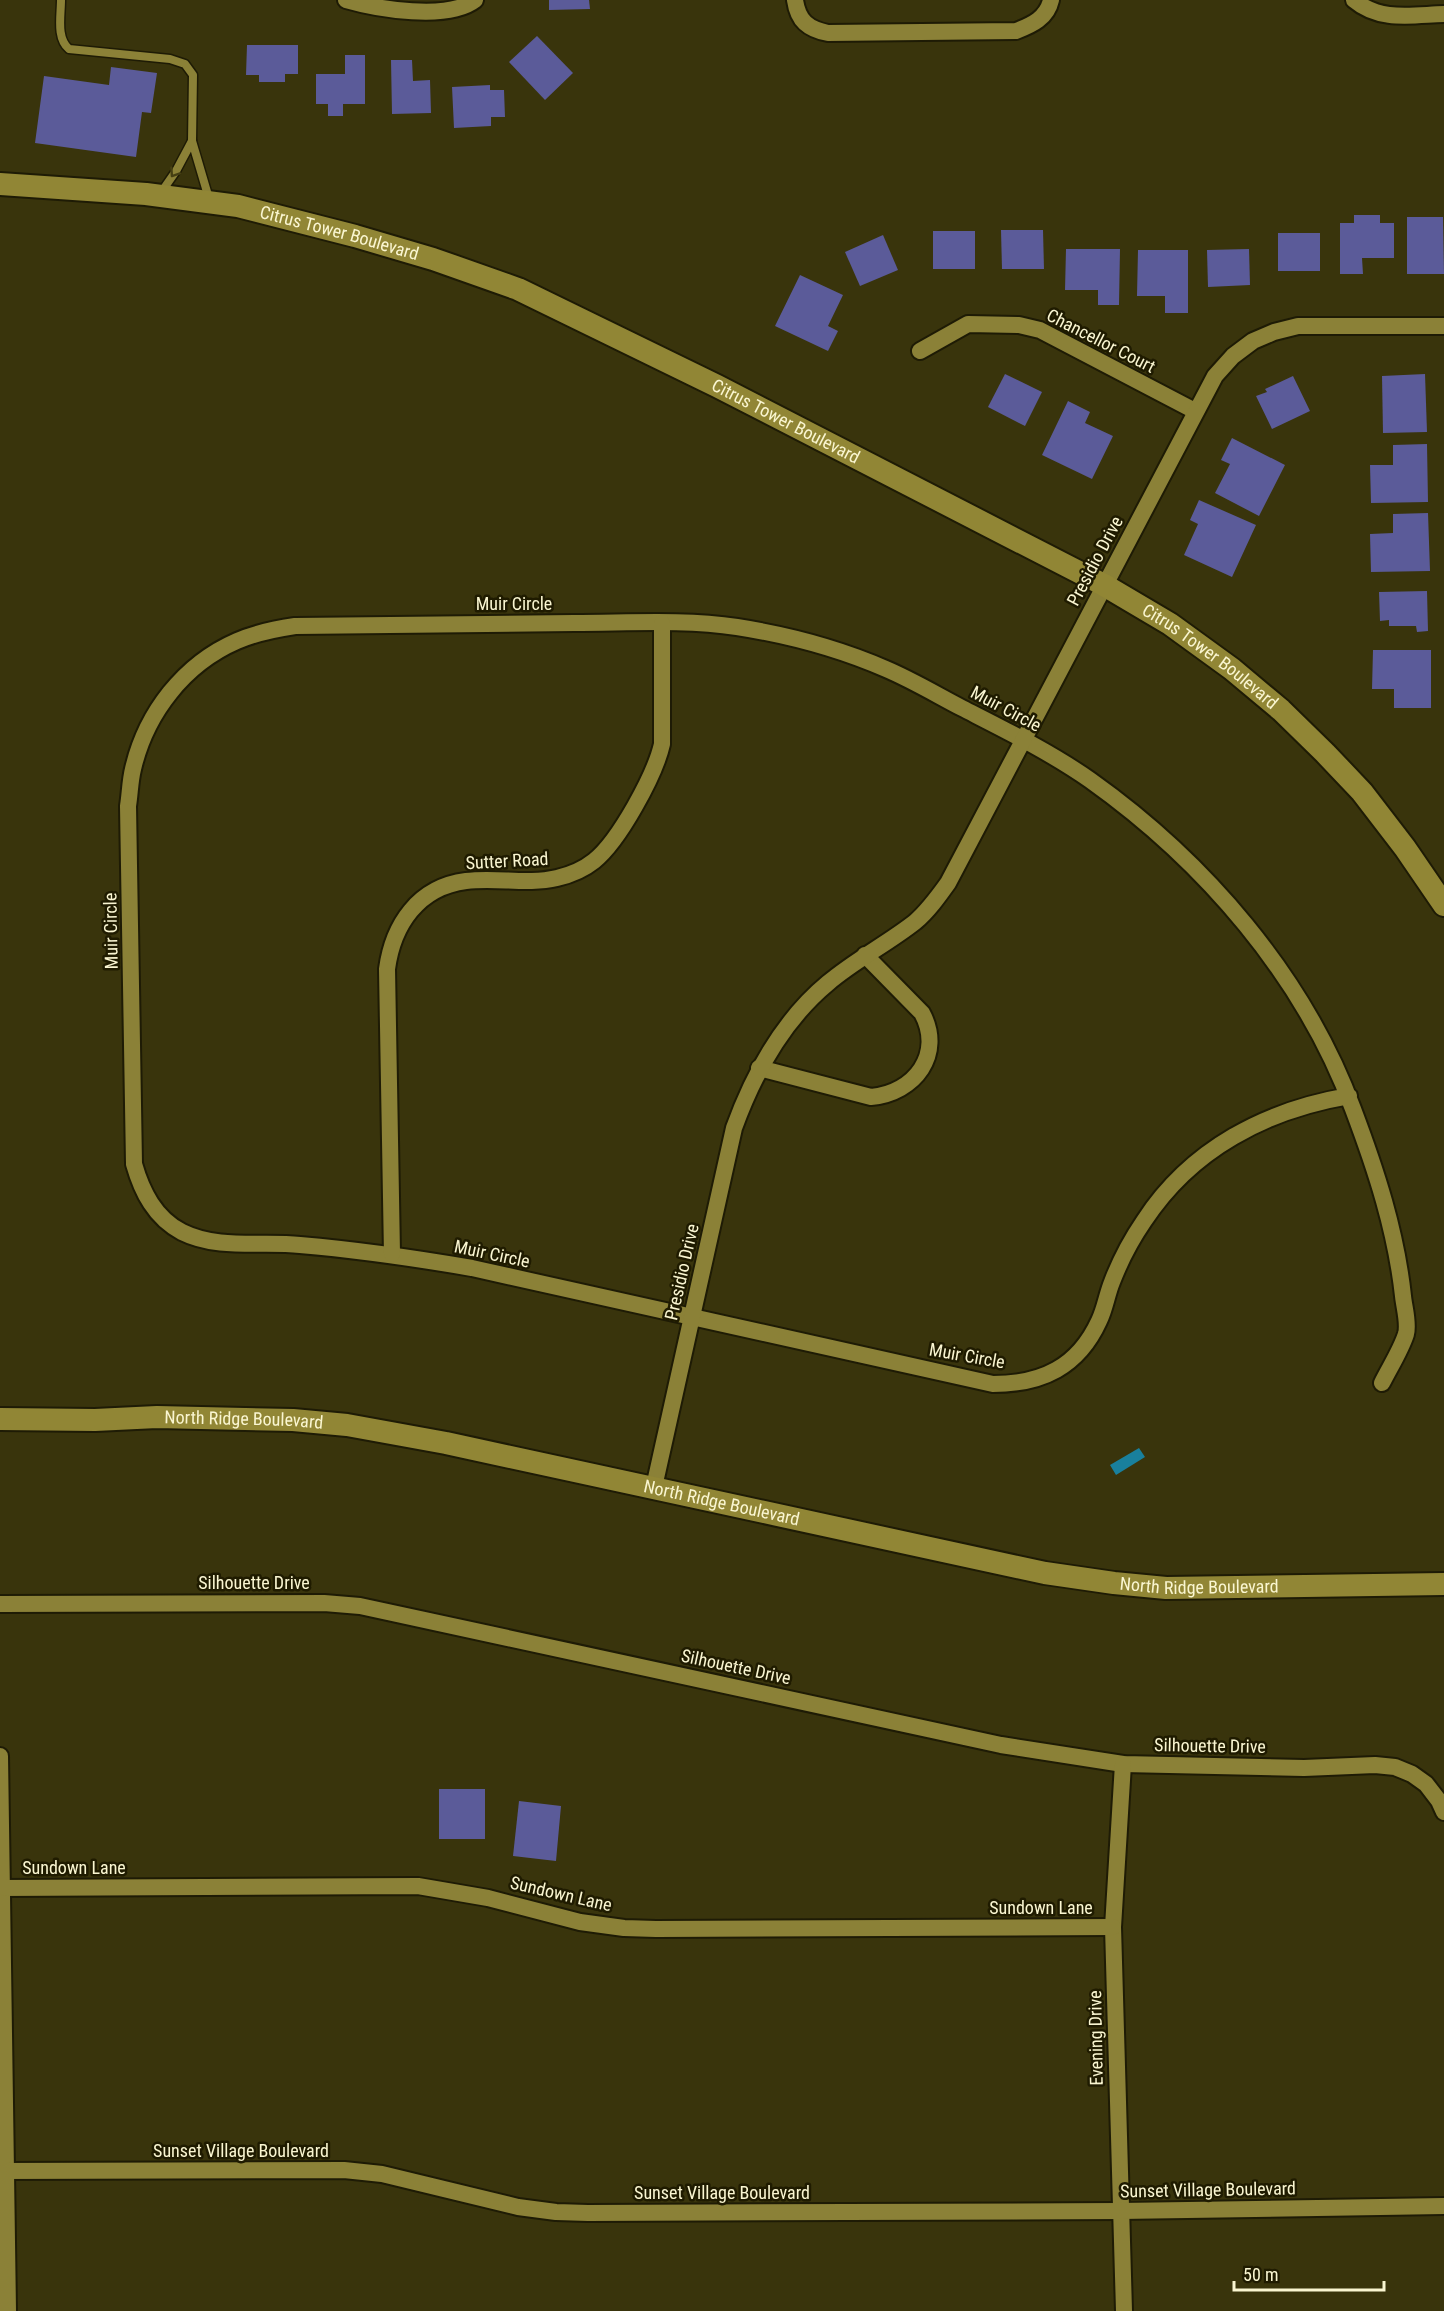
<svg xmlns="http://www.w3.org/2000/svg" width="1444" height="2311" font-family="'Roboto Condensed',sans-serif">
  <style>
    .water { fill: #19809d }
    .building { fill: #5b5b99 }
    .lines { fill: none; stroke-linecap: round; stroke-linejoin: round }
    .lane-casing { stroke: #1e1b05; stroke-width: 11 }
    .street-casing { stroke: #1e1b05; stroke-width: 20 }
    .secondary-casing { stroke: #1e1b05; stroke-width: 26 }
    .lane { stroke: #8b8137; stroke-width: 8 }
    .street { stroke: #8b8137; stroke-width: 16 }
    .secondary { stroke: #918635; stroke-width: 22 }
    .oneway { stroke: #453f13 }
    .labels { text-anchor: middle; stroke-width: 5; stroke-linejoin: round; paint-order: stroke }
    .street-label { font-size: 18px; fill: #faf6d1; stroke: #1f1b00 }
  </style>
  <rect width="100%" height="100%" fill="#39340c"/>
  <polygon class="water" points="1139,1448 1145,1457 1116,1475 1110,1465"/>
  <g class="building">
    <polygon points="549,0 589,0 590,9 549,10"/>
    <polygon points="537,36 573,73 545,100 509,62"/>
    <polygon points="247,45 298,45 298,74 285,74 285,82 259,82 259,75 246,75"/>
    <polygon points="345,55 365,55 365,104 343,104 343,116 328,116 328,104 316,104 316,74 345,74"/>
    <polygon points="391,60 412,60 413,81 430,80 431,113 392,114"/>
    <polygon points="111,67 157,73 151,113 142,112 136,157 35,143 44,76 109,85"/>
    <polygon points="490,85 490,90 504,90 505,117 491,117 491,126 454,128 452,87"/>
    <polygon points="1354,215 1380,215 1380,223 1394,223 1394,258 1362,258 1363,274 1340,274 1340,223 1354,223"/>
    <polygon points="1407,217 1443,217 1444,274 1407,274"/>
    <polygon points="1001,230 1043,230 1044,269 1002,269"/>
    <rect x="933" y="231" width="42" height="38"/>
    <rect x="1278" y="233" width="42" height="38"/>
    <polygon points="883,235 898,270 860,286 845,252"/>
    <polygon points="1066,249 1120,249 1119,305 1098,305 1098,290 1065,290"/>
    <polygon points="1249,249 1250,285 1208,287 1207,250"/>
    <polygon points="1138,250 1188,250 1188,313 1165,313 1165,296 1137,296"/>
    <polygon points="800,275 843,295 828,326 838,331 828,351 775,326"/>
    <polygon points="1005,374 1042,392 1025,426 988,407"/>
    <polygon points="1425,374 1427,432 1383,433 1382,376"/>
    <polygon points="1293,376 1310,411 1272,429 1256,396 1267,392 1265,389"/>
    <polygon points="1068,401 1090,412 1085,423 1113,436 1092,479 1042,455"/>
    <polygon points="1232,438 1285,465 1259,516 1215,493 1230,464 1221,460"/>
    <polygon points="1427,444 1428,502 1371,503 1370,465 1393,465 1393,445"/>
    <polygon points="1199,500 1256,525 1232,577 1184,555 1198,524 1190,520"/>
    <polygon points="1428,513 1430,571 1371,572 1370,534 1393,533 1393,514"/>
    <polygon points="1427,591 1428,631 1417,632 1416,626 1389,626 1389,620 1380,621 1379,592"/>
    <polygon points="1373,650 1431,650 1431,708 1394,708 1394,689 1372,689"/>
    <rect x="439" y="1789" width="46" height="50"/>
    <polygon points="519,1801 561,1806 556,1861 513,1856"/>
  </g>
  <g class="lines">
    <g class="lane-casing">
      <g id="lane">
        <path d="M61 0C61 16 56 38 69 49L170 59 185 64 193 75 192 141"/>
        <polyline points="160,194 176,171 192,141 210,202"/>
      </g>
    </g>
    <g class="street-casing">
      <g id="street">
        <path d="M346 0C377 9 448 21 475 0"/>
        <path d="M795 0C798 21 808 29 828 33L1016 31C1032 25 1047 18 1051 0"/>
        <path d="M1354 0C1380 22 1412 15 1444 14"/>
        <polyline points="920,351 968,324 1019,325 1040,330 1195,411"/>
        <path d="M759 1068 871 1097C915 1093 944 1054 922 1013L865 955"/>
        <path d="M1349 1096C1266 1110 1191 1149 1144 1221 1131 1240 1120 1261 1112 1282 1107 1294 1105 1309 1099 1321 1078 1367 1042 1384 993 1384L472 1268C414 1258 358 1250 300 1245 261 1241 218 1250 182 1232 155 1218 142 1192 134 1164L128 806C130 794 130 781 133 769 146 713 184 664 237 641 255 633 275 629 295 626 388 625 481 624 574 623 628 623 684 619 737 627 788 635 838 648 886 669 912 680 937 695 962 708 1005 730 1050 752 1090 780 1204 861 1304 976 1353 1109 1376 1170 1396 1231 1403 1296 1404 1307 1409 1323 1406 1334 1401 1350 1390 1367 1382 1383"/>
        <path d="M392 1254 387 969C393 925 418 887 466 881 496 877 527 885 557 878 570 875 584 869 594 861 619 841 655 775 662 744V623"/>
        <path d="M654 1487 734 1128C754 1073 782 1021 828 983 855 960 887 944 915 922 928 911 938 897 948 883L1215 376 1233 356 1253 341 1274 332 1298 326H1444"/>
        <polyline points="0,1604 324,1603 360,1606 1001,1745 1123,1764 1304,1768 1375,1765 1395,1767 1412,1774 1426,1784 1439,1801 1444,1812"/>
        <polyline points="0,1756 8,2311"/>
        <polyline points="1123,1764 1113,1927 1124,2311"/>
        <polyline points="0,1888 418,1886 488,1898 580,1922 624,1928 656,1929 1113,1927"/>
        <polyline points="0,2171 344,2170 382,2174 518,2207 556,2212 588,2213 1120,2211 1444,2206"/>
      </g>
    </g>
    <g class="secondary-casing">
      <g id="secondary">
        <path id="s1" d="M0 184 146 194 238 206 355 236 433 259 518 289 717 386 1104 585 1170 624 1232 669 1281 710 1325 753 1362 792 1405 848 1444 905"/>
        <path id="s2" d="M0 1419 95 1420 157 1417 293 1420 347 1425 446 1443 1045 1573 1114 1583 1166 1588 1444 1584"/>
      </g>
    </g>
    <use href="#lane" class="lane"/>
    <use href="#street" class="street"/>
    <use href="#secondary" class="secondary"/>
  </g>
  <defs><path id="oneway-chevron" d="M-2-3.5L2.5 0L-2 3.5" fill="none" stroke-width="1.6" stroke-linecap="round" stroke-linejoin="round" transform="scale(1.5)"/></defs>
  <use class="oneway" href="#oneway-chevron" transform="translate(174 173) rotate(124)"/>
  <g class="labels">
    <g class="street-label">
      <text dy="6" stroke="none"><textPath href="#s1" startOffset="344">Citrus Tower Boulevard</textPath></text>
      <text transform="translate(1101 341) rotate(27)" y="6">Chancellor Court</text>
      <text dy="6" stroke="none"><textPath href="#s1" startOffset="830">Citrus Tower Boulevard</textPath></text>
      <text transform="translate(1095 561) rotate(-62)" y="6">Presidio Drive</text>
      <text x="514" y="610">Muir Circle</text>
      <text dy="6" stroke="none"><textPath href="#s1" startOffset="1316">Citrus Tower Boulevard</textPath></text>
      <text transform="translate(1006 709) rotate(28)" y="6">Muir Circle</text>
      <text transform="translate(507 861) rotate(-3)" y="6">Sutter Road</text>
      <text transform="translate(111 931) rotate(-91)" y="6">Muir Circle</text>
      <text transform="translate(492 1254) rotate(12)" y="6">Muir Circle</text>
      <text transform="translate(682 1272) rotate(-77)" y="6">Presidio Drive</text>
      <text transform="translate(967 1356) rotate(10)" y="6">Muir Circle</text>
      <text dy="6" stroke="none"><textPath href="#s2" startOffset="244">North Ridge Boulevard</textPath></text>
      <text dy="6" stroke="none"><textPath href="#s2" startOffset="730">North Ridge Boulevard</textPath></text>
      <text x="254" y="1589">Silhouette Drive</text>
      <text dy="6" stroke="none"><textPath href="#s2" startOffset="1216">North Ridge Boulevard</textPath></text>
      <text transform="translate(736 1667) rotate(12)" y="6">Silhouette Drive</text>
      <text transform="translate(1210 1746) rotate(1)" y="6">Silhouette Drive</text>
      <text x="74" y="1874">Sundown Lane</text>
      <text transform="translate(561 1894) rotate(13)" y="6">Sundown Lane</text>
      <text x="1041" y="1914">Sundown Lane</text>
      <text transform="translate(1096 2038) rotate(-91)" y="6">Evening Drive</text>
      <text x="241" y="2157">Sunset Village Boulevard</text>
      <text transform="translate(1208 2190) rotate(-1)" y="6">Sunset Village Boulevard</text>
      <text x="722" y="2199">Sunset Village Boulevard</text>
    </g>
  </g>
  <path d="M1234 2281v9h150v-9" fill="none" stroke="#faf6d1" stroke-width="3"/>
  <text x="1243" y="2281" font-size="18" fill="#faf6d1" stroke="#1f1b00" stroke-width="4.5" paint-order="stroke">50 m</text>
</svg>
